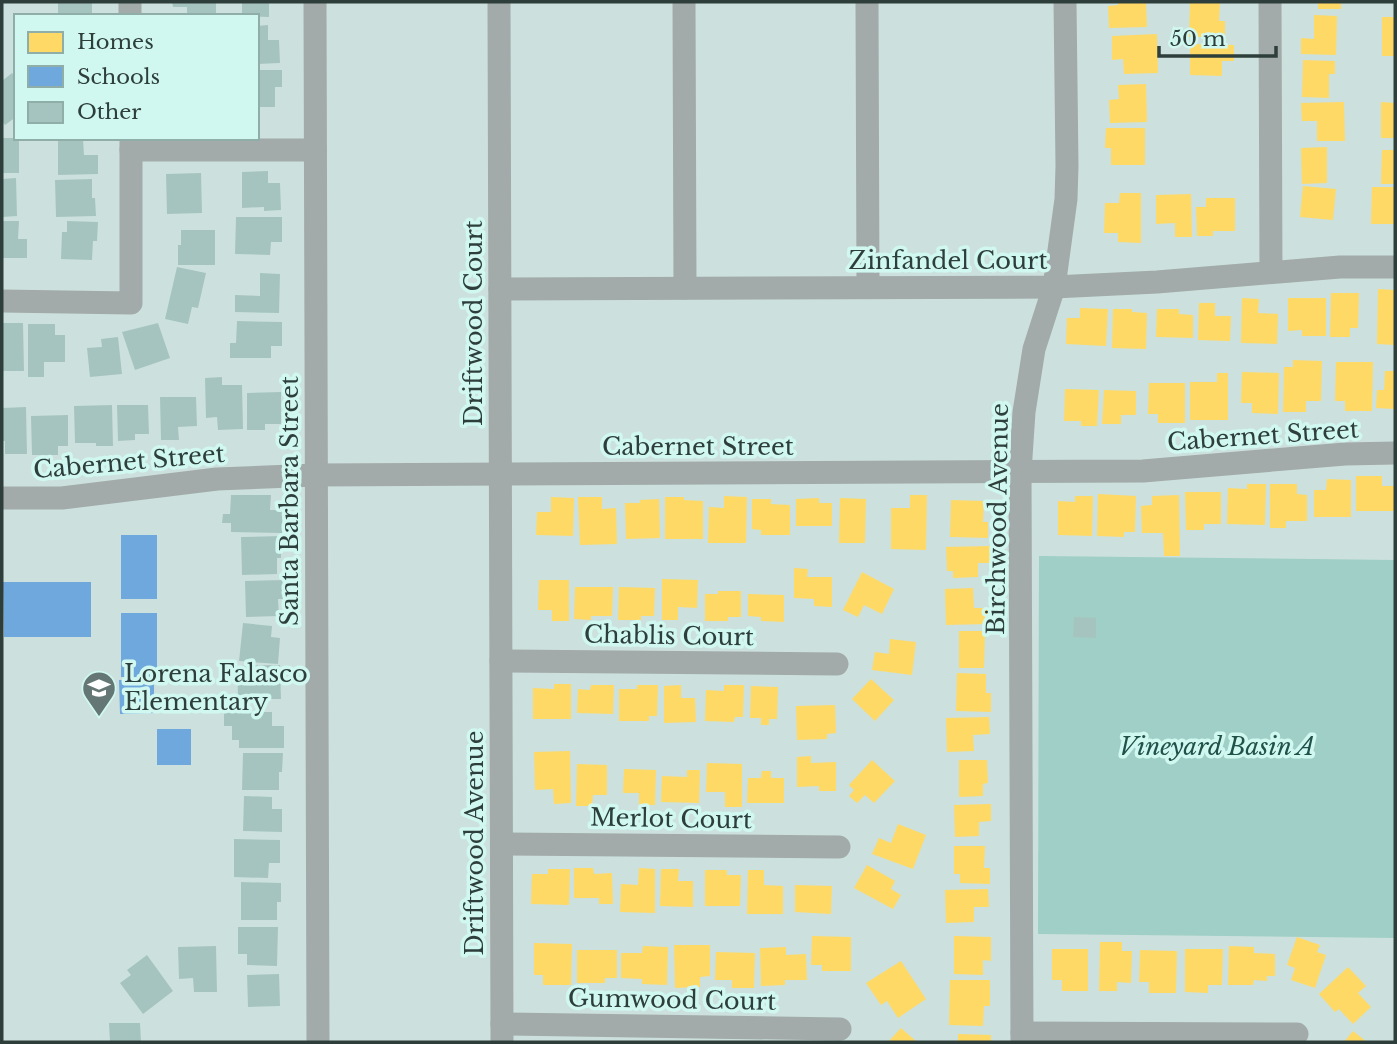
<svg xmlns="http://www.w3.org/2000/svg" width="1397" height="1044" font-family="'Libre Baskerville',serif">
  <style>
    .green { fill: #9fcfc6 }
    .homes { fill: #ffd966 }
    .schools { fill: #6fa8dc }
    .building { fill: #a6c4bf }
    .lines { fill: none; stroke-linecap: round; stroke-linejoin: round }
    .minor { stroke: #a2aba9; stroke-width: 23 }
    .labels { text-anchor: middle; stroke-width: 7; stroke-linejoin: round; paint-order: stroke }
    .street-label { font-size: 24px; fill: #2e3e3b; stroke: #d0f8f0 }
    .poi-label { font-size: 24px; fill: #2e3e3b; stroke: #d0f8f0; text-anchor: start }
    .park-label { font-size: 24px; font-style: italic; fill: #20524a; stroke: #d0f8f0 }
  </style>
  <rect width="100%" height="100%" fill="#cce1dd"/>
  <polygon class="green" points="1039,556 1395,560 1395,938 1038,934"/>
  <g class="homes">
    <polygon points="1118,2 1146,2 1147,27 1109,28 1108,6 1118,5"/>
    <polygon points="1190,2 1220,2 1219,21 1225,21 1225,37 1189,37"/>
    <rect x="1318" y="2" width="23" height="7"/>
    <polygon points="1314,15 1337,16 1336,55 1301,54 1301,38 1314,39"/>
    <rect x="1382" y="17" width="13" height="39"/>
    <polygon points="1157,34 1158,73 1124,74 1123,59 1112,60 1112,36"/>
    <polygon points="1190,44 1234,45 1234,61 1222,61 1222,76 1190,75"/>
    <polygon points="1303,60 1335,61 1335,74 1329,74 1329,98 1302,97"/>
    <polygon points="1146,84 1147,122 1110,123 1109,100 1119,99 1118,85"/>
    <polygon points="1344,102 1345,141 1317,141 1317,121 1302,121 1301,103"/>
    <polygon points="1381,102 1395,103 1395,138 1381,138"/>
    <polygon points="1106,128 1145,128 1145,165 1111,165 1111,148 1105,148"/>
    <polygon points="1327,147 1327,183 1302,184 1301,148"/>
    <polygon points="1382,150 1395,150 1395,184 1381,184"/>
    <polygon points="1303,186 1336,189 1333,220 1300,217"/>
    <polygon points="1372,187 1395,187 1395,224 1371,224"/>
    <polygon points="1120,193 1141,193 1141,243 1118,242 1118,233 1104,233 1105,203 1119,203"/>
    <polygon points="1191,194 1192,237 1175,237 1175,223 1156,224 1156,195"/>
    <polygon points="1206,198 1235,198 1235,231 1213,231 1213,236 1197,236 1196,207 1206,207"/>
    <polygon points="1378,289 1395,290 1395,345 1377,344"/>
    <polygon points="1331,293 1359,293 1358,328 1350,328 1350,337 1330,337"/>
    <polygon points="1242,298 1259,299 1258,313 1278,314 1277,344 1241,343"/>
    <polygon points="1288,298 1326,298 1326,336 1302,336 1302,330 1288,331"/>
    <polygon points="1199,303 1215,303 1215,316 1231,316 1230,341 1198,340"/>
    <polygon points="1080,308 1108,309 1106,346 1066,344 1067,318 1080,318"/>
    <polygon points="1113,309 1132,309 1132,312 1147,313 1146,349 1112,348"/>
    <polygon points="1157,309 1179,309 1179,314 1193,315 1193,338 1156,337"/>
    <polygon points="1293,360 1322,361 1321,401 1306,401 1306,412 1283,412 1284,367 1293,367"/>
    <polygon points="1336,362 1373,362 1372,411 1345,411 1345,401 1335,401"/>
    <polygon points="1385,371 1395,371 1395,409 1376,408 1377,390 1384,390"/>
    <polygon points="1242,372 1279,373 1278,414 1252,413 1252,403 1241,403"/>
    <polygon points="1217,373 1228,373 1228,420 1190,420 1190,382 1217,382"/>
    <polygon points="1149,383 1185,383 1185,423 1158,423 1158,414 1148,414"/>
    <polygon points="1065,389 1099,390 1097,426 1081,426 1081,421 1064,421"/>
    <polygon points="1104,390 1136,391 1136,415 1121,415 1121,424 1102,424"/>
    <polygon points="1356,476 1382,476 1382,486 1395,486 1395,511 1356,511"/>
    <polygon points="1327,479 1351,480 1351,517 1314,517 1314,490 1326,490"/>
    <polygon points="1247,484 1266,484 1265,525 1227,524 1228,488 1247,489"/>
    <polygon points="1270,484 1297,484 1297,494 1307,495 1307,521 1286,521 1286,528 1270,528"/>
    <polygon points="1185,492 1221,492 1221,524 1204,524 1204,530 1186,530"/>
    <polygon points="1098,494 1136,496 1135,532 1124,532 1124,537 1097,536"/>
    <polygon points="910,495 927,495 926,550 891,549 891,508 910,508"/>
    <polygon points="1179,495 1180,556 1164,556 1163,533 1142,533 1141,506 1152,505 1152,496"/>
    <polygon points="724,496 747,497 746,543 708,543 709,507 724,508"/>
    <polygon points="1075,496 1093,496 1092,536 1058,535 1058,501 1075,502"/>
    <polygon points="551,497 574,498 573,536 536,535 537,512 551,512"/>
    <polygon points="578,497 602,497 602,509 616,508 617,544 580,545"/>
    <polygon points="665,497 684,497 684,500 703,501 703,539 665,539"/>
    <polygon points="819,498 819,503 832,503 832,526 796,526 796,499"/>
    <polygon points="840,498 866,499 865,543 839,543"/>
    <polygon points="659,499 660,538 626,539 625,503 640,503 640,500"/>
    <polygon points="752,499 771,499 771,504 790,505 790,535 761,535 761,530 752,529"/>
    <polygon points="951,500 984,501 983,522 988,522 988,538 950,537"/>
    <polygon points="990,546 990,563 978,563 978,577 953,578 953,571 947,571 946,547"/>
    <polygon points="794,568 808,569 807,577 832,577 832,607 814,606 814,599 794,598"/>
    <polygon points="862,572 894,589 882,614 864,605 858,617 843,610"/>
    <polygon points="662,579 698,580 697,608 678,607 678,620 662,620"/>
    <polygon points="539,580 569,580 569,621 552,621 552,610 538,610"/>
    <polygon points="575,587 613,587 612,616 591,616 591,620 574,619"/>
    <polygon points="619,587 655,588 654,616 641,616 641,620 618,620"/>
    <polygon points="973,588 974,608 988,608 988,624 946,625 945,589"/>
    <polygon points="718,591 741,591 741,617 728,617 728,621 705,621 705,594 718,594"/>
    <polygon points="748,594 784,595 784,622 761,621 761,617 748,616"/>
    <polygon points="959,631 985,631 984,668 959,668"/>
    <polygon points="890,639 916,642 912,675 872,670 875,652 889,654"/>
    <polygon points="957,673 986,674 986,693 991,693 991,712 956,711"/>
    <polygon points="871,679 894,700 875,721 852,699"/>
    <polygon points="554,684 571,684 571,719 533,719 533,688 554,689"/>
    <polygon points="591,685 614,685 613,714 577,713 578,689 590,690"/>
    <polygon points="637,685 658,685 657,716 649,716 649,721 619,721 619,689 637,689"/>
    <polygon points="681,685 681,698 695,698 696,722 664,723 664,686"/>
    <polygon points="724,685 744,685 743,717 735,717 734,722 705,721 706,690 724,691"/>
    <polygon points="751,686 778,687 777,719 769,719 769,725 761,725 761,718 750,718"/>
    <polygon points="835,705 836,733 827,734 827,739 797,740 796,706"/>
    <polygon points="989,717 990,734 973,735 974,751 947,752 946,718"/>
    <polygon points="570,751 571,803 554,804 553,789 535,790 534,752"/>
    <polygon points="811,756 811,763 836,762 836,791 819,791 819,786 797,787 797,757"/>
    <polygon points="872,760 895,781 874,803 865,795 857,803 849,796 854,790 849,785"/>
    <polygon points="959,760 987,760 988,783 983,784 983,796 959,797"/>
    <polygon points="707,763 742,764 742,807 725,807 725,792 706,792"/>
    <polygon points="577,764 607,765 607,795 593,795 592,806 576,806"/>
    <polygon points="624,769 656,770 655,805 639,805 639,793 623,793"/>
    <polygon points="687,770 700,770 699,803 661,802 662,776 687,777"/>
    <polygon points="762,771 771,771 771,778 784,778 784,803 747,803 748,778 761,778"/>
    <polygon points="991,804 991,821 979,822 979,836 955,837 954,805"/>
    <polygon points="898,824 926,835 913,869 872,854 879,838 891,843"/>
    <polygon points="954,846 985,846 984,868 990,868 990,884 960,883 960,874 954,874"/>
    <polygon points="867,865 895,881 891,889 901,895 893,909 854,888"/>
    <polygon points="574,868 593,868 594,874 612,873 613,904 599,904 599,898 574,898"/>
    <polygon points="639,868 655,869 655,913 620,912 621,884 638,885"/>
    <polygon points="548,869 570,869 569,905 531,904 532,874 548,874"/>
    <polygon points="661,869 679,869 678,881 693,881 693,907 660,906"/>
    <polygon points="705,870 727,870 727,875 741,875 740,906 705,906"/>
    <polygon points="748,870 764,870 764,885 783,886 783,914 747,914"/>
    <polygon points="795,885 832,886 831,914 795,912"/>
    <polygon points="988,889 989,907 974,907 974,922 946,923 945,890"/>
    <polygon points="812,936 851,937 851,971 822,971 822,965 811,965"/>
    <polygon points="954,936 991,937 991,961 983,960 983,975 954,974"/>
    <polygon points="1297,937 1320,945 1317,952 1326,955 1315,988 1291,980 1295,968 1287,965"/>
    <polygon points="1100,942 1122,942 1122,951 1132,951 1131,983 1117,982 1117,991 1099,991"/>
    <polygon points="534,943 572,944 571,985 543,985 543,975 534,975"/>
    <polygon points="674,945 710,945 710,976 700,977 700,987 675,988"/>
    <polygon points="643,946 668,947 667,985 642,984 642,979 621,978 621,953 642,953"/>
    <polygon points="1229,946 1254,947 1254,953 1275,954 1275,976 1267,976 1267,981 1254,980 1253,985 1228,985"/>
    <polygon points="786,947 786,955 806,954 807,980 785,980 785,985 761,986 760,948"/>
    <polygon points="1052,949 1088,949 1088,991 1062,991 1062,980 1052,980"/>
    <polygon points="1185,949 1223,949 1222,985 1208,985 1208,993 1185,992"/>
    <polygon points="577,950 617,950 617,978 605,978 605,983 577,983"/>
    <polygon points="1140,950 1177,951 1176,993 1149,993 1149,982 1139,982"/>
    <polygon points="716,952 755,953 754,988 732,988 732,980 715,980"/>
    <polygon points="901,961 926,999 898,1018 887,1001 881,1005 866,983"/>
    <polygon points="1348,967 1366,986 1358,993 1371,1007 1353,1024 1339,1009 1335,1012 1319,994"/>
    <polygon points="950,980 990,980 990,1006 984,1006 983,1026 949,1025"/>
    <polygon points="901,1028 917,1042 888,1042"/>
    <polygon points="1353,1031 1367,1042 1344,1042"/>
    <polygon points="958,1034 991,1035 991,1042 958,1042"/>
  </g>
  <g class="schools">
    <rect x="121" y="535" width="36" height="64"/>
    <polygon points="3,582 91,582 91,637 4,637"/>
    <rect x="121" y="613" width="36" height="64"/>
    <polygon points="154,679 154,713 120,714 119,680"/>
    <rect x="157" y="729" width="34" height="36"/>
  </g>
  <g class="building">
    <polygon points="172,2 216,2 216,14 187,14 187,7 173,7"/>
    <polygon points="242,2 269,2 269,17 242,16"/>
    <rect x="58" y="3" width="34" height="13"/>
    <polygon points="268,25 268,40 279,40 280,63 257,64 257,26"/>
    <polygon points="257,70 282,70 282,87 275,87 275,107 257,107"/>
    <polygon points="12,73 16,78 16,117 5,125 2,121 2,81"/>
    <rect x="2" y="138" width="17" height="35"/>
    <polygon points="83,139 84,155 98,155 98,174 58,175 58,140"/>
    <polygon points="268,171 268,183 280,183 281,210 264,211 264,207 242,208 242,172"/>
    <polygon points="201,173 202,213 167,214 166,174"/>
    <polygon points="16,178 17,216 2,217 2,179"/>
    <polygon points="92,179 92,198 95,198 96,216 56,217 55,180"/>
    <polygon points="236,217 282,217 282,242 271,242 270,255 235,254"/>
    <polygon points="2,221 19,221 18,239 27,239 27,258 2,258"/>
    <polygon points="67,221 98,222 97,241 93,241 92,260 61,259 62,232 67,232"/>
    <polygon points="181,230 215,230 215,265 178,265 178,245 181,245"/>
    <polygon points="177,267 206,273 198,308 192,307 188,324 165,319"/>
    <polygon points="260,273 280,274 279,313 235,312 235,295 260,296"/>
    <polygon points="237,321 282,322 282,346 271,346 271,358 230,358 230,343 236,343"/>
    <polygon points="2,323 23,323 24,371 2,371"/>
    <polygon points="158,323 170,358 135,370 122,332"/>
    <polygon points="28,324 55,324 55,335 65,335 65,362 44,362 44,377 28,377"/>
    <polygon points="118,337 122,374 90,377 87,348 102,347 101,339"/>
    <polygon points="222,377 222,385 242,385 243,429 218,430 217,417 206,418 205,378"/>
    <polygon points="281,392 281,424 265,424 265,430 247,430 247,393"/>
    <polygon points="160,397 196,397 197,426 178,427 179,440 161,440"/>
    <polygon points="112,405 113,446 96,446 96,443 75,443 74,406"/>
    <polygon points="117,405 148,405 149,434 135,434 135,440 118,441"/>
    <polygon points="26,407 27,454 5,454 5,441 2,441 2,408"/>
    <polygon points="68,415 68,446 58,446 58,455 32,455 31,416"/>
    <polygon points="231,495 271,495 270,510 282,510 282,533 231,532 231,523 222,523 223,514 230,514"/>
    <polygon points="281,536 281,558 277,558 277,574 242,575 241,537"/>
    <polygon points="284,580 284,599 278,599 279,616 246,617 245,581"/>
    <polygon points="1074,617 1096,618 1096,638 1073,637"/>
    <polygon points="243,623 272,626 271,637 280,638 278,664 239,661"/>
    <polygon points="280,665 281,699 266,699 266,695 238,696 237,666"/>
    <polygon points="224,712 272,712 272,726 284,726 284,748 239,748 239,740 232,740 232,726 224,726"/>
    <polygon points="243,753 283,753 282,772 279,772 279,790 242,790"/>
    <polygon points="244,796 272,797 272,809 282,809 282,832 243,831"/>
    <polygon points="234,839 280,840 280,863 269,863 268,878 234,877"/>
    <polygon points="241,882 281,883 281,902 277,902 277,920 241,920"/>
    <polygon points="238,927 278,927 277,966 247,965 247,954 238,954"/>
    <polygon points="216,946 217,992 194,992 193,978 179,979 178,947"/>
    <polygon points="147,955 173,991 143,1014 120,983 131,975 127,970"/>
    <polygon points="279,974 280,1006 248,1007 247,975"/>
    <polygon points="109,1023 140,1023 141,1042 110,1042"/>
  </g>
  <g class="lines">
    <g class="minor">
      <polyline points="130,2 130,16"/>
      <polyline points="315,2 318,1042"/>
      <polyline points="499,2 502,1042"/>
      <polyline points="684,2 685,288"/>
      <polyline points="867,2 868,287"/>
      <polyline points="1270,2 1271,272"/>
      <polyline points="131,150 315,150"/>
      <polyline points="500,289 1054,287 1157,282 1340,267 1395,267"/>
      <polyline points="2,301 131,303 131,138"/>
      <polyline points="2,498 62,498 217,479 316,475 1143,471 1345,454 1395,453"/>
      <polyline points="501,661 837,664"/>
      <polyline points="502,844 839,847"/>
      <polyline points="502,1024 840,1029"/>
      <polyline points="1022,1033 1297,1034"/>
      <polyline points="1022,1042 1020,472 1024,412 1034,349 1054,287 1066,199 1067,166 1065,2"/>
    </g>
  </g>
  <defs>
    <g id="school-pin" transform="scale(1.75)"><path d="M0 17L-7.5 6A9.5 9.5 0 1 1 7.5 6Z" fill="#657774" stroke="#d0f8f0"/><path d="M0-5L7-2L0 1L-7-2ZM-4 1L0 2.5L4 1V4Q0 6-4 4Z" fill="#fff"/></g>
  </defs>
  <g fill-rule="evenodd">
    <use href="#school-pin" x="99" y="688"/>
  </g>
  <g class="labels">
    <g class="street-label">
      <text x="948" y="269">Zinfandel Court</text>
      <text transform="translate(474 323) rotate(-90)" y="8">Driftwood Court</text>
      <text transform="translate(1263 436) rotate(-4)" y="8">Cabernet Street</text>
      <text x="698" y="455">Cabernet Street</text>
      <text transform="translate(129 462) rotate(-5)" y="8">Cabernet Street</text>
      <text transform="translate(290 501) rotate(-90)" y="8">Santa Barbara Street</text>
      <text transform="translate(998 519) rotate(-89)" y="8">Birchwood Avenue</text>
      <text transform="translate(669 636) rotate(1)" y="8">Chablis Court</text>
      <text transform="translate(671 819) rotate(1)" y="8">Merlot Court</text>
      <text transform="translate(475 843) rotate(-90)" y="8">Driftwood Avenue</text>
      <text transform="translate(672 1000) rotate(1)" y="8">Gumwood Court</text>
    </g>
    <g class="poi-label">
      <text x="124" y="682">Lorena Falasco<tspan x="124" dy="28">Elementary</tspan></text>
    </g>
    <g class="park-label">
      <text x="1217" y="755">Vineyard Basin A</text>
    </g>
  </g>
  <rect width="1397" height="1044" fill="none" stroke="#2e3e3b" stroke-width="7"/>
  <rect x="14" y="14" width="245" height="126" fill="#d0f8f0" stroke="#8faea8" stroke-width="2"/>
  <rect x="28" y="32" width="35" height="21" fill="#ffd966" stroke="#8faea8" stroke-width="2"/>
  <text x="77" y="49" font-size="21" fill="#2e3e3b">Homes</text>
  <rect x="28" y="66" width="35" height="21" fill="#6fa8dc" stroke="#8faea8" stroke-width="2"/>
  <text x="77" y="84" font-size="21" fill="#2e3e3b">Schools</text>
  <rect x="28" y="102" width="35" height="21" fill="#a6c4bf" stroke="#8faea8" stroke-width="2"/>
  <text x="77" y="119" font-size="21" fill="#2e3e3b">Other</text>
  <path d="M1159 46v10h117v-10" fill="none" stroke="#2e3e3b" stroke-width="3.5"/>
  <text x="1170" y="46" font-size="21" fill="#2e3e3b" stroke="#d0f8f0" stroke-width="5" paint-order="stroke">50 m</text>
</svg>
